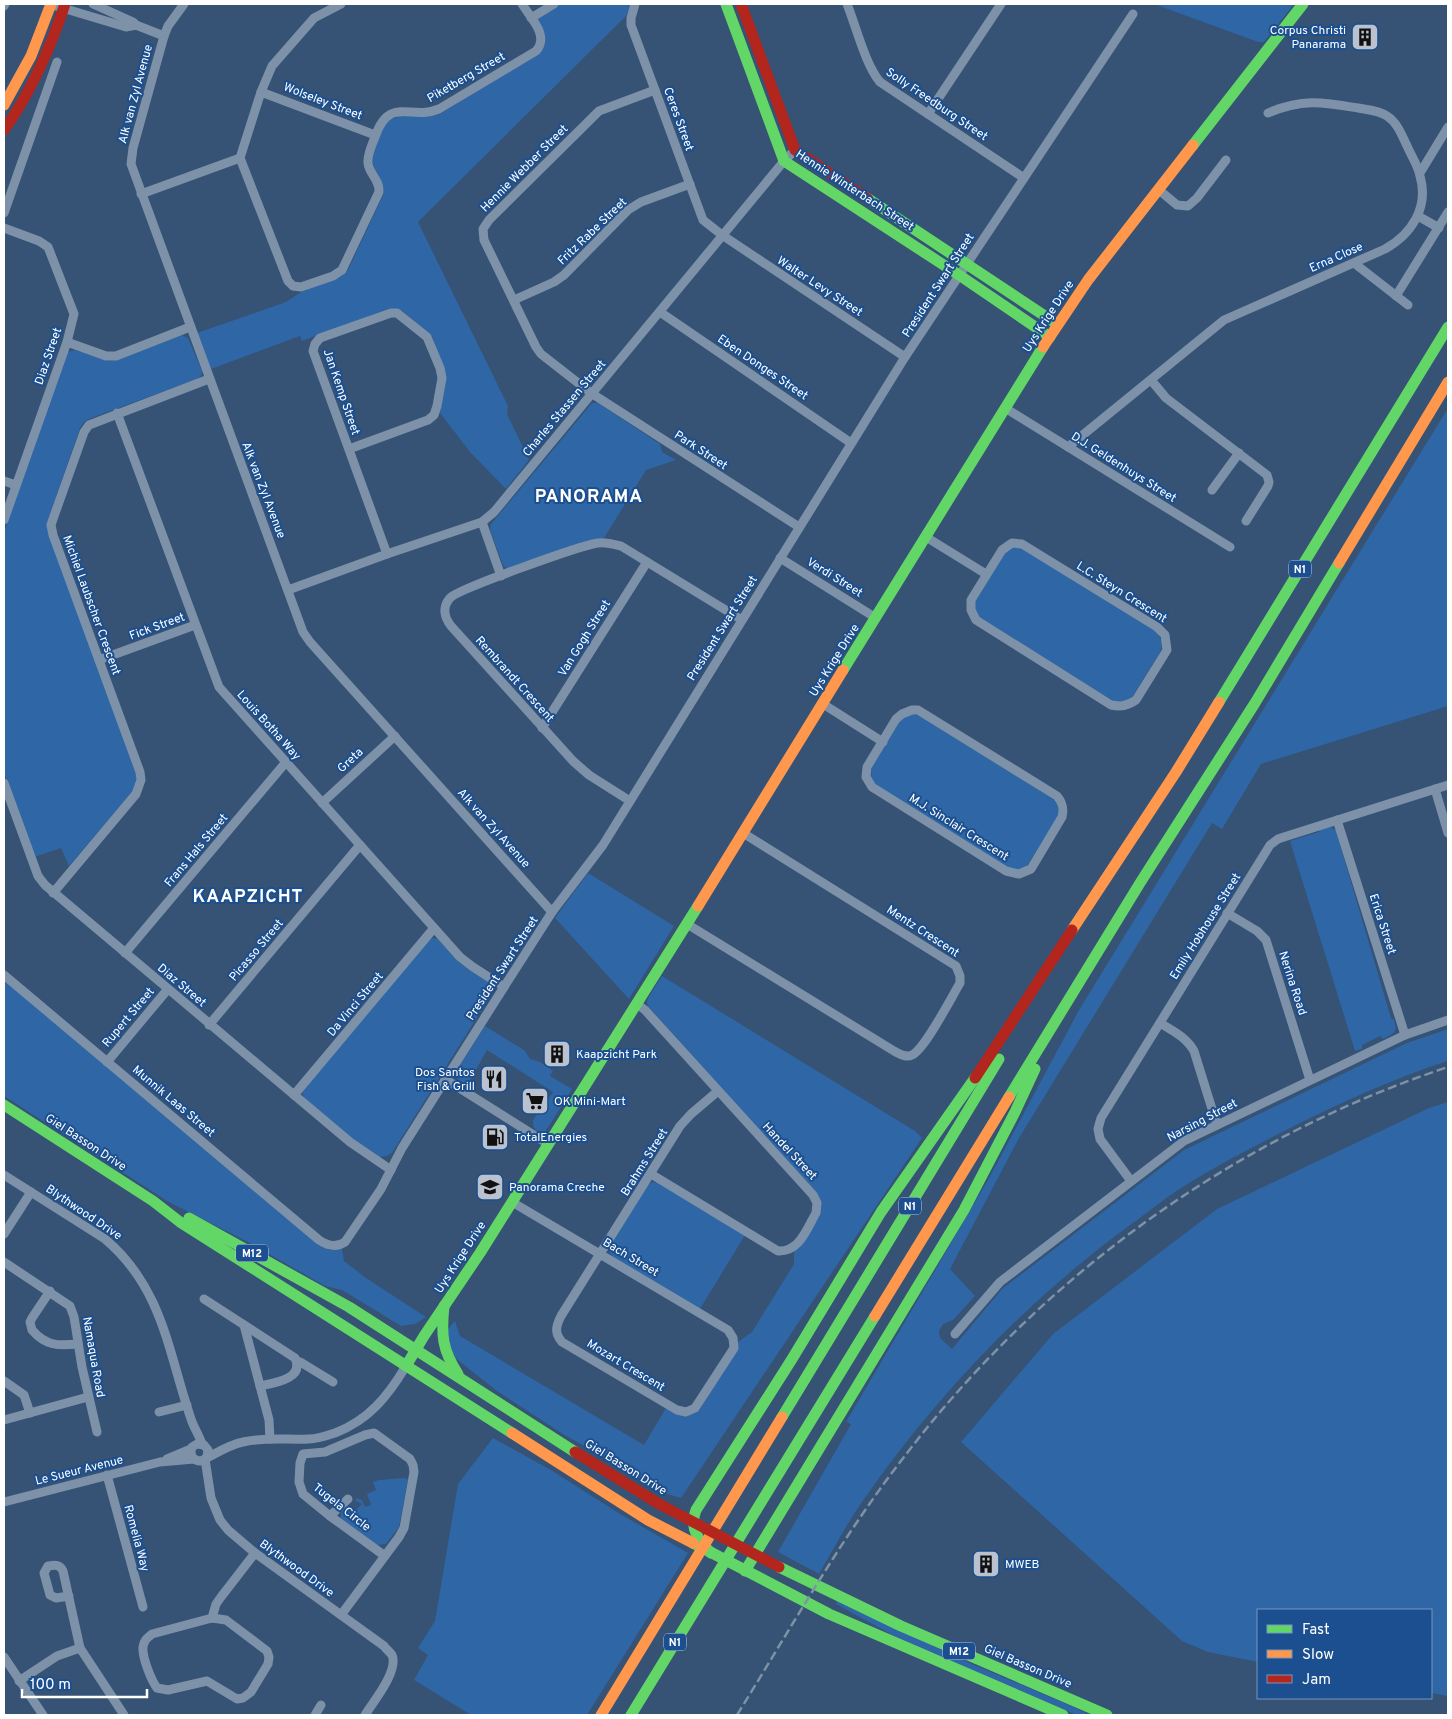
<svg xmlns="http://www.w3.org/2000/svg" width="1452" height="1719" font-family="Overpass,sans-serif">
  <style>
    .green { fill: #2f66a5 }
    .lines { fill: none; stroke-linecap: round; stroke-linejoin: round }
    .street { stroke: #7d92a8; stroke-width: 9 }
    .fast { stroke: #63d668; stroke-width: 11 }
    .slow { stroke: #ff974d; stroke-width: 11 }
    .jam { stroke: #b3261e; stroke-width: 11 }
    .rail { stroke: #7e92a7; stroke-width: 2.5; stroke-dasharray: 9 4; stroke-linecap: butt }
    .labels { text-anchor: middle; stroke-width: 4; stroke-linejoin: round; paint-order: stroke }
    .shield { fill: #1b4f8f; stroke: #bbcadd; stroke-width: 1 }
    .shield-label { font-size: 11px; font-weight: bold; fill: #fff }
    .poi-label { font-size: 12px; fill: #fff; stroke: #1b4f8f; text-anchor: start }
    .street-label { font-size: 12px; fill: #fff; stroke: #1b4f8f }
    .district-label { font-size: 18px; font-weight: bold; letter-spacing: 1px; fill: #fff; stroke: #1b4f8f }
  </style>
  <rect width="100%" height="100%" fill="#365274"/>
  <g class="green">
    <path d="M560 4H631L626 16 418 222 508 406 507 414 529 460 506 489 470 452 440 413 446 377 432 336 401 310 388 309 302 341 300 336 211 369 197 333 286 302 301 292 339 278 348 270 384 193C384 180 374 172 372 160 375 149 378 136 384 125 391 111 425 119 440 114L538 54C551 43 544 32 537 20L539 17Z"/>
    <polygon points="1154,4 1294,4 1264,42 1258,42"/>
    <polygon points="182,335 188,338 202,371 201,376 197,379 91,418 84,422 80,428 47,523 137,776 137,781 132,792 69,866 61,848 34,857 4,773 4,532 67,352 75,350 110,361"/>
    <polygon points="592,403 598,403 660,444 662,452 676,460 646,470 604,538 596,539 507,569 503,565 490,530 491,524"/>
    <path d="M1448 408V706L1261 764 1222 829 1212 823 1019 1138 950 1269 975 1296 953 1320 943 1324 939 1331 940 1338 952 1349 1002 1289 1184 1150 1407 1043 1448 1029V1061C1397 1077 1347 1100 1298 1124 1257 1145 1217 1165 1178 1190 1164 1199 1151 1210 1137 1220 1030 1297 937 1394 862 1502 846 1525 833 1550 819 1574L778 1552 851 1424 846 1422 988 1180 1079 1010Z"/>
    <path d="M1014 547H1021L1156 631C1161 638 1164 644 1160 652L1131 699 1123 703 1113 701 979 617 975 610V602L1005 552Z"/>
    <path d="M912 714 920 716 1052 798C1058 804 1059 809 1058 817L1027 866 1020 870 1009 869 875 784 871 778 872 767 900 721 902 719Z"/>
    <path d="M1327 827H1331L1336 831 1391 1018 1394 1020C1398 1033 1394 1033 1383 1039L1380 1036 1362 1045V1049L1355 1051 1290 841 1319 832 1320 829Z"/>
    <polygon points="588,873 674,926 629,999 555,918"/>
    <polygon points="432,938 438,939 460,963 490,983 493,986 493,992 392,1153 387,1156 380,1157 352,1138 305,1099 302,1094 304,1089 428,941"/>
    <path d="M662 976 915 1131 922 1138 681 1498 664 1493 596 1452 566 1436 497 1391 454 1357 448 1347V1329L455 1321 460 1336 644 1445 666 1408C679 1416 687 1417 700 1409L737 1349 738 1342 752 1332 794 1264V1252L800 1245 818 1215 815 1192 648 1006 647 1002 648 998Z"/>
    <polygon points="4,980 318,1245 329,1250 342,1249 344,1261 366,1278 426,1317 415,1324 401,1326 342,1290 325,1286 248,1242 167,1201 4,1096"/>
    <path d="M485 1026 524 1050 530 1059 540 1062 553 1071 550 1076 572 1089 549 1126 546 1129V1131C538 1134 532 1129 533 1120L553 1092 487 1050 469 1082 462 1083 457 1078V1070Z"/>
    <polygon points="1448,1102 1448,1696 1431,1693 1431,1610 1258,1610 1258,1662 1208,1652 1182,1641 961,1442 1053,1334 1217,1209 1429,1108"/>
    <polygon points="652,1182 657,1183 745,1235 700,1309 613,1257 609,1252 609,1246 648,1185"/>
    <polygon points="493,1438 551,1470 620,1514 688,1553 587,1715 471,1715 414,1680 428,1655 418,1648 435,1621 458,1484"/>
    <path d="M403 1478 408 1479 399 1527 386 1544 377 1545 341 1519C340 1513 342 1509 348 1507L356 1510 362 1504 356 1501V1498L362 1500 365 1507 371 1505 367 1494 376 1490 373 1482 379 1480Z"/>
    <polygon points="837,1601 972,1664 1074,1707 1089,1715 1077,1715 951,1662 896,1637 836,1604"/>
  </g>
  <g class="lines">
    <g class="street">
      <polyline points="49,4 126,27 136,25"/>
      <polyline points="93,4 133,22 136,25 164,36"/>
      <polyline points="184,4 168,26 164,36 133,148 131,164 303,632 310,642 552,912"/>
      <polyline points="635,4 631,18 631,25 703,220 722,235 905,357"/>
      <path d="M847 4C856 26 865 64 880 82L1024 178"/>
      <polyline points="4,6 5,4"/>
      <polyline points="531,18 554,4"/>
      <polyline points="655,90 599,111 489,220 483,229 484,240 536,347 541,354 591,393 799,527"/>
      <polyline points="261,92 375,135"/>
      <polyline points="928,114 1001,4"/>
      <path d="M240 158 288 281 293 286 301 287 333 276 342 270 379 192C380 180 369 174 368 163 367 155 372 145 375 137 389 95 410 121 439 109L536 51C550 36 530 17 522 4"/>
      <polyline points="1420,173 1448,127"/>
      <polyline points="1159,190 1177,205 1188,206 1197,198 1226,160"/>
      <polyline points="141,194 240,158 261,92 272,66 314,18 341,4"/>
      <polyline points="4,213 57,62"/>
      <polyline points="1418,216 1439,228"/>
      <polyline points="4,228 39,241 48,247 74,314 67,342 4,520"/>
      <polyline points="1354,263 1408,305"/>
      <polyline points="1396,296 1448,212"/>
      <polyline points="514,300 554,282 564,275 628,210 641,202 690,184"/>
      <polyline points="660,312 851,443"/>
      <polyline points="67,342 106,356 116,356 190,327"/>
      <polyline points="1151,380 1166,398 1267,475 1269,482 1268,486 1246,521"/>
      <polyline points="1005,408 1230,547"/>
      <polyline points="117,413 219,687 460,957 473,967 504,987"/>
      <path d="M1068 447 1224 320 1385 249C1412 234 1429 207 1420 176 1418 166 1412 157 1408 148 1402 136 1398 123 1387 116 1378 110 1368 110 1358 108 1323 102 1302 98 1268 113"/>
      <polyline points="349,449 428,420 434,415 437,406 442,378 440,368 427,337 397,313 391,313 320,338 315,344 313,351 387,554"/>
      <polyline points="4,481 16,485"/>
      <polyline points="1212,490 1239,453"/>
      <polyline points="482,522 501,576"/>
      <polyline points="926,537 986,574"/>
      <path d="M1012 543 1022 544 1157 627 1165 635 1167 650 1136 700C1127 706 1121 707 1111 705L976 620 971 610V600L1002 550Z"/>
      <polyline points="780,558 876,618"/>
      <polyline points="288,590 387,554 482,522 494,512 784,161 795,150"/>
      <polyline points="99,660 195,625"/>
      <polyline points="823,704 883,742"/>
      <path d="M912 710H918L1057 796C1063 803 1064 809 1062 817L1031 869 1019 874 1006 871 872 787 866 777 867 767 896 719 902 714Z"/>
      <polyline points="542,728 647,562"/>
      <polyline points="4,783 38,876 45,885 350,1142 391,1170"/>
      <polyline points="1435,789 1448,833"/>
      <path d="M630 801 589 775 573 761 451 626C444 617 442 607 450 598 458 589 582 545 598 543 606 542 613 544 621 546L742 620"/>
      <polyline points="322,803 395,736"/>
      <polyline points="1337,820 1405,1035"/>
      <polyline points="53,893 136,794 141,780 140,772 53,535 51,525 53,519 84,432 89,425 209,379"/>
      <polyline points="1227,913 1257,931 1266,940 1310,1080"/>
      <path d="M687 924 894 1051C900 1054 906 1058 912 1055 925 1049 951 998 960 983V976L956 966 743 833"/>
      <polyline points="125,953 286,762"/>
      <path d="M4 975 319 1240C328 1246 336 1248 345 1242L381 1189 402 1148 504 987 552 912 603 845 905 357 1133 14"/>
      <path d="M637 1004 645 1010 813 1195 817 1203 816 1213C807 1228 800 1252 778 1251L651 1174"/>
      <path d="M1160 1023C1173 1031 1186 1037 1194 1051L1217 1125"/>
      <polyline points="209,1025 360,845"/>
      <polyline points="107,1062 168,989"/>
      <polyline points="445,1079 548,1144"/>
      <polyline points="294,1095 434,928"/>
      <path d="M4 1175 105 1239C163 1288 168 1352 191 1419 194 1428 199 1435 202 1444"/>
      <polyline points="1131,1181 1100,1139 1098,1129 1101,1118 1270,845 1278,839 1284,837 1448,785"/>
      <path d="M512 1202 728 1330 733 1338 734 1348 695 1408 686 1412 677 1410 562 1342C554 1333 556 1326 561 1316L680 1126 691 1114 718 1091"/>
      <polyline points="4,1234 31,1192"/>
      <polyline points="4,1262 70,1306 74,1317 82,1367 97,1432"/>
      <path d="M50 1291 32 1318 30 1322 32 1330C46 1346 58 1346 78 1344"/>
      <path d="M204 1299 295 1358C305 1379 274 1383 260 1386"/>
      <polyline points="244,1325 269,1420 270,1439"/>
      <polyline points="955,1334 1000,1282 1184,1141 1405,1035 1448,1020"/>
      <polyline points="297,1361 302,1363 333,1382"/>
      <polyline points="4,1381 24,1395 30,1413"/>
      <polyline points="159,1412 187,1405"/>
      <polyline points="4,1420 88,1397"/>
      <path d="M207 1457 208 1450 204 1445 197 1444 192 1447C189 1455 193 1461 201 1461 215 1454 228 1445 243 1442 265 1437 287 1440 309 1439 318 1439 326 1436 335 1433 369 1420 388 1396 406 1366"/>
      <polyline points="167,1459 191,1449"/>
      <path d="M205 1459 211 1498 220 1520 228 1530 255 1553 384 1646C386 1649 390 1652 392 1655 399 1671 373 1702 365 1715"/>
      <polyline points="107,1475 143,1607"/>
      <polyline points="4,1502 160,1462 194,1459"/>
      <polyline points="330,1516 348,1499"/>
      <path d="M69 1596 56 1598 50 1595 44 1573 48 1566C55 1565 60 1564 63 1571L80 1648 124 1715"/>
      <polyline points="341,1615 399,1537 404,1528 414,1472 413,1465 410,1459 374,1433 365,1435 325,1452 303,1454 300,1463 299,1482 303,1494 330,1516 385,1556"/>
      <path d="M212 1618 226 1620 267 1651 269 1657 268 1664 251 1692 243 1698 237 1699 207 1681 168 1690 157 1688C151 1680 142 1657 143 1647 144 1640 147 1638 152 1634Z"/>
      <polyline points="212,1618 216,1604 221,1597 255,1553"/>
      <polyline points="4,1657 43,1715"/>
      <polyline points="19,1681 57,1656 80,1648"/>
      <polyline points="315,1715 321,1705"/>
    </g>
    <g class="fast">
      <polyline points="726,4 784,161 959,275 1050,337"/>
      <polyline points="1193,145 1303,4"/>
      <polyline points="867,198 1057,324"/>
      <polyline points="843,670 1043,347"/>
      <polyline points="1219,702 1448,327"/>
      <polyline points="1009,1097 1140,883 1255,703 1339,563"/>
      <polyline points="4,1105 153,1201 180,1222 512,1433"/>
      <polyline points="189,1218 349,1307 575,1452"/>
      <path d="M444 1306C441 1334 442 1350 458 1374"/>
      <polyline points="406,1366 424,1336 480,1253 698,906"/>
      <polyline points="782,1417 999,1059"/>
      <polyline points="693,1543 829,1614 1063,1715"/>
      <path d="M711 1553C698 1540 689 1528 696 1510L792 1359 881 1212 975 1078"/>
      <polyline points="779,1567 901,1626 1107,1715"/>
      <polyline points="745,1571 964,1210 1015,1112 1035,1069"/>
      <polyline points="631,1715 875,1316"/>
    </g>
    <g class="slow">
      <polyline points="4,105 31,56 51,4"/>
      <polyline points="1043,347 1088,280 1193,145"/>
      <polyline points="1339,563 1448,382"/>
      <polyline points="698,906 843,670"/>
      <polyline points="1072,930 1176,772 1219,702"/>
      <polyline points="875,1316 1009,1097"/>
      <polyline points="512,1433 648,1520 693,1543"/>
      <polyline points="601,1715 782,1417"/>
    </g>
    <g class="jam">
      <polyline points="741,4 795,150 867,198"/>
      <path d="M4 130C32 91 50 49 65 4"/>
      <polyline points="975,1078 1072,930"/>
      <polyline points="575,1452 659,1504 779,1567"/>
    </g>
    <path class="rail" d="M737 1715C791 1628 841 1538 904 1457 1041 1277 1233 1138 1448 1067"/>
  </g>
  <defs>
    <g id="building-square" transform="scale(1.4375)"><rect x="-9" y="-9" width="18" height="18" rx="4" fill="#b9c2ce" stroke="#1b4f8f"/><path d="M-4-6H4V6H1V3H-1V6H-4ZM-2.5-4.3h1.7v1.8h-1.7ZM.8-4.3h1.7v1.8H.8ZM-2.5-1h1.7V.8h-1.7ZM.8-1h1.7V.8H.8Z" fill="#111"/></g>
    <g id="restaurant-square" transform="scale(1.4375)"><rect x="-9" y="-9" width="18" height="18" rx="4" fill="#b9c2ce" stroke="#1b4f8f"/><path d="M-5-6h1v4h1v-4h1v4h1v-4h1v5L-1.5 .5V6h-2V.5L-5-1ZM5-6V6H3V1.5H1.5Q1.5-4 5-6Z" fill="#111"/></g>
    <g id="supermarket-square" transform="scale(1.4375)"><rect x="-9" y="-9" width="18" height="18" rx="4" fill="#b9c2ce" stroke="#1b4f8f"/><path d="M-6-5.5h2.5l.6 2H6L4.5 2H-2.5L-4.4-4H-6ZM-1.5 3.2a1.3 1.3 0 1 0 .1 0ZM3 3.2a1.3 1.3 0 1 0 .1 0Z" fill="#111"/></g>
    <g id="fuel-square" transform="scale(1.4375)"><rect x="-9" y="-9" width="18" height="18" rx="4" fill="#b9c2ce" stroke="#1b4f8f"/><path d="M-5.5-6h7V0h2V4h1.3V-2.5L3-4.5l.8-.8L6-3V5H2.5V1h-1V6h-7ZM-4.2-4.7v3.2H.2V-4.7Z" fill="#111"/></g>
    <g id="school-square" transform="scale(1.4375)"><rect x="-9" y="-9" width="18" height="18" rx="4" fill="#b9c2ce" stroke="#1b4f8f"/><path d="M0-5L7-2L0 1L-7-2ZM-4 1L0 2.5L4 1V4Q0 6-4 4Z" fill="#111"/></g>
  </defs>
  <g fill-rule="evenodd">
    <use href="#building-square" x="1365" y="37"/>
    <use href="#building-square" x="557" y="1054"/>
    <use href="#restaurant-square" x="494" y="1079"/>
    <use href="#supermarket-square" x="535" y="1101"/>
    <use href="#fuel-square" x="495" y="1137"/>
    <use href="#school-square" x="490" y="1187"/>
    <use href="#building-square" x="986" y="1564"/>
  </g>
  <g class="labels">
    <g class="shield">
      <rect x="1289" y="560.5" width="22" height="17" rx="4"/>
      <rect x="899" y="1197.5" width="22" height="17" rx="4"/>
      <rect x="236" y="1244.5" width="32" height="17" rx="4"/>
      <rect x="664" y="1633.5" width="22" height="17" rx="4"/>
      <rect x="943" y="1642.5" width="32" height="17" rx="4"/>
    </g>
    <g class="shield-label">
      <text x="1300" y="573">N1</text>
      <text x="910" y="1210">N1</text>
      <text x="252" y="1257">M12</text>
      <text x="675" y="1646">N1</text>
      <text x="959" y="1655">M12</text>
    </g>
    <g class="poi-label">
      <text x="1346" y="34" text-anchor="end">Corpus Christi<tspan x="1346" dy="14">Panarama</tspan></text>
      <text x="576" y="1058">Kaapzicht Park</text>
      <text x="475" y="1076" text-anchor="end">Dos Santos<tspan x="475" dy="14">Fish &amp; Grill</tspan></text>
      <text x="554" y="1105">OK Mini-Mart</text>
      <text x="514" y="1141">TotalEnergies</text>
      <text x="509" y="1191">Panorama Creche</text>
      <text x="1005" y="1568">MWEB</text>
    </g>
    <g class="street-label">
      <text transform="translate(466 77) rotate(-30)" y="4">Piketberg Street</text>
      <text transform="translate(135 94) rotate(-75)" y="4">Alk van Zyl Avenue</text>
      <text transform="translate(323 101) rotate(21)" y="4">Wolseley Street</text>
      <text transform="translate(937 104) rotate(34)" y="4">Solly Freedburg Street</text>
      <text transform="translate(679 119) rotate(70)" y="4">Ceres Street</text>
      <text transform="translate(524 168) rotate(-45)" y="4">Hennie Webber Street</text>
      <text transform="translate(855 190) rotate(33)" y="4">Hennie Winterbach Street</text>
      <text transform="translate(592 231) rotate(-44)" y="4">Fritz Rabe Street</text>
      <text transform="translate(1336 257) rotate(-24)" y="4">Erna Close</text>
      <text transform="translate(938 285) rotate(-57)" y="4">President Swart Street</text>
      <text transform="translate(820 286) rotate(33)" y="4">Walter Levy Street</text>
      <text transform="translate(1048 316) rotate(-57)" y="4">Uys Krige Drive</text>
      <text transform="translate(48 356) rotate(-71)" y="4">Diaz Street</text>
      <text transform="translate(763 367) rotate(34)" y="4">Eben Donges Street</text>
      <text transform="translate(342 392) rotate(71)" y="4">Jan Kemp Street</text>
      <text transform="translate(564 408) rotate(-50)" y="4">Charles Stassen Street</text>
      <text transform="translate(701 450) rotate(33)" y="4">Park Street</text>
      <text transform="translate(1124 467) rotate(32)" y="4">D.J. Geldenhuys Street</text>
      <text transform="translate(264 490) rotate(69)" y="4">Alk van Zyl Avenue</text>
      <text transform="translate(835 577) rotate(32)" y="4">Verdi Street</text>
      <text transform="translate(1122 592) rotate(32)" y="4">L.C. Steyn Crescent</text>
      <text transform="translate(92 605) rotate(70)" y="4">Michiel Laubscher Crescent</text>
      <text transform="translate(157 626) rotate(-20)" y="4">Fick Street</text>
      <text transform="translate(722 628) rotate(-58)" y="4">President Swart Street</text>
      <text transform="translate(584 638) rotate(-58)" y="4">Van Gogh Street</text>
      <text transform="translate(834 660) rotate(-58)" y="4">Uys Krige Drive</text>
      <text transform="translate(515 679) rotate(48)" y="4">Rembrandt Crescent</text>
      <text transform="translate(269 725) rotate(48)" y="4">Louis Botha Way</text>
      <text transform="translate(350 760) rotate(-43)" y="4">Greta</text>
      <text transform="translate(959 827) rotate(32)" y="4">M.J. Sinclair Crescent</text>
      <text transform="translate(494 828) rotate(48)" y="4">Alk van Zyl Avenue</text>
      <text transform="translate(196 850) rotate(-50)" y="4">Frans Hals Street</text>
      <text transform="translate(1383 924) rotate(72)" y="4">Erica Street</text>
      <text transform="translate(1205 926) rotate(-58)" y="4">Emily Hobhouse Street</text>
      <text transform="translate(923 931) rotate(33)" y="4">Mentz Crescent</text>
      <text transform="translate(256 950) rotate(-50)" y="4">Picasso Street</text>
      <text transform="translate(502 968) rotate(-57)" y="4">President Swart Street</text>
      <text transform="translate(1293 983) rotate(72)" y="4">Nerina Road</text>
      <text transform="translate(182 985) rotate(40)" y="4">Diaz Street</text>
      <text transform="translate(355 1004) rotate(-50)" y="4">Da Vinci Street</text>
      <text transform="translate(128 1017) rotate(-50)" y="4">Rupert Street</text>
      <text transform="translate(174 1101) rotate(40)" y="4">Munnik Laas Street</text>
      <text transform="translate(1202 1120) rotate(-28)" y="4">Narsing Street</text>
      <text transform="translate(86 1142) rotate(33)" y="4">Giel Basson Drive</text>
      <text transform="translate(790 1151) rotate(47)" y="4">Handel Street</text>
      <text transform="translate(644 1162) rotate(-58)" y="4">Brahms Street</text>
      <text transform="translate(84 1212) rotate(34)" y="4">Blythwood Drive</text>
      <text transform="translate(460 1257) rotate(-57)" y="4">Uys Krige Drive</text>
      <text transform="translate(631 1257) rotate(31)" y="4">Bach Street</text>
      <text transform="translate(94 1357) rotate(80)" y="4">Namaqua Road</text>
      <text transform="translate(626 1365) rotate(31)" y="4">Mozart Crescent</text>
      <text transform="translate(626 1467) rotate(32)" y="4">Giel Basson Drive</text>
      <text transform="translate(79 1470) rotate(-14)" y="4">Le Sueur Avenue</text>
      <text transform="translate(342 1507) rotate(38)" y="4">Tugela Circle</text>
      <text transform="translate(137 1538) rotate(75)" y="4">Romelia Way</text>
      <text transform="translate(297 1568) rotate(36)" y="4">Blythwood Drive</text>
      <text transform="translate(1028 1666) rotate(23)" y="4">Giel Basson Drive</text>
    </g>
    <g class="district-label">
      <text x="589" y="502">PANORAMA</text>
      <text x="248" y="902">KAAPZICHT</text>
    </g>
  </g>
  <rect width="1452" height="1719" fill="none" stroke="#ffffff" stroke-width="10"/>
  <rect x="1257" y="1609" width="175" height="90" fill="#1b4f8f" stroke="#7695bc"/>
  <rect x="1267" y="1625" width="25" height="8" fill="#63d668" stroke="#7695bc"/>
  <text x="1302" y="1634" font-size="15" fill="#ffffff">Fast</text>
  <rect x="1267" y="1650" width="25" height="8" fill="#ff974d" stroke="#7695bc"/>
  <text x="1302" y="1659" font-size="15" fill="#ffffff">Slow</text>
  <rect x="1267" y="1675" width="25" height="8" fill="#b3261e" stroke="#7695bc"/>
  <text x="1302" y="1684" font-size="15" fill="#ffffff">Jam</text>
  <path d="M22 1689v8h125v-8" fill="none" stroke="#ffffff" stroke-width="2.5"/>
  <text x="30" y="1689" font-size="15" fill="#ffffff" stroke="#1b4f8f" stroke-width="4" paint-order="stroke">100 m</text>
</svg>
